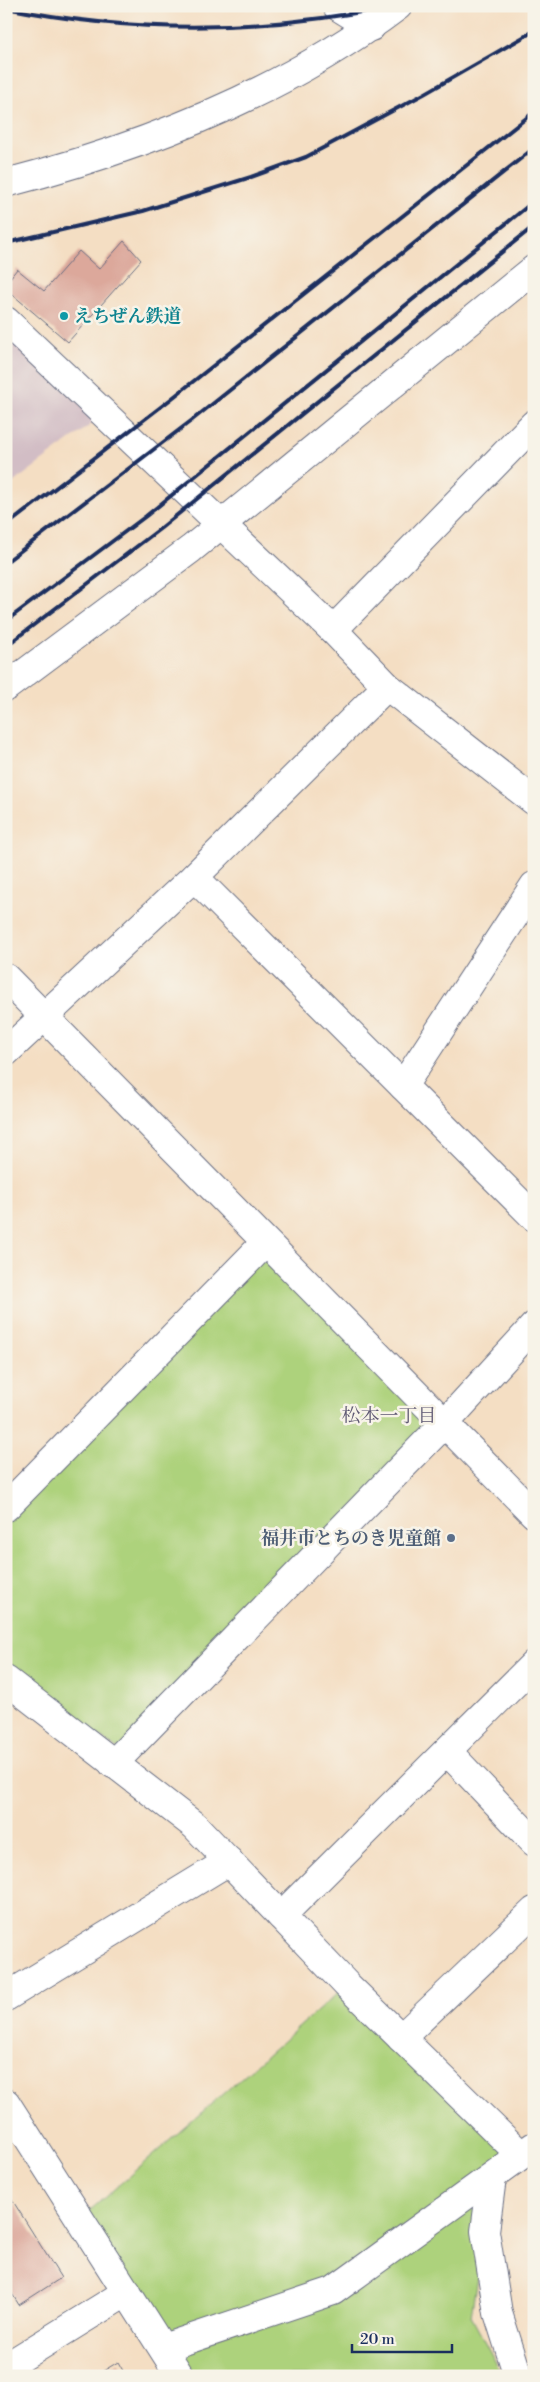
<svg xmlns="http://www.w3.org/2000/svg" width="540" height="2382" font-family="'Libre Bodoni','Noto Serif JP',serif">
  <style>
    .industrial { fill: #d2bdc5 }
    .green { fill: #add27c; stroke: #64806d }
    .building { fill: #dca89b }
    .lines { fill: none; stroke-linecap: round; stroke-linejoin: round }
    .minor-casing { stroke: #676c81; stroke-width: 30 }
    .minor { stroke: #fff; stroke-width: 28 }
    .rail { stroke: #1b2f5e; stroke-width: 4 }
    .culture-dot { fill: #0f9aa8; stroke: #f7f3e8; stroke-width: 2 }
    .service-dot { fill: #5c6f8a; stroke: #f7f3e8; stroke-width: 2 }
    .labels { text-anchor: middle; stroke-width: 5; stroke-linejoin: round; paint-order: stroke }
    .culture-label { font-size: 18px; font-weight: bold; fill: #0d838f; stroke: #f7f3e8; text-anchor: start }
    .service-label { font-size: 18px; font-weight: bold; fill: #4e5e75; stroke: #f7f3e8; text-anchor: end }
    .neighbourhood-label { font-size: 19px; fill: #5f5973; stroke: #f7f3e8 }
  </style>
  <rect width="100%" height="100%" fill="#f7f3e8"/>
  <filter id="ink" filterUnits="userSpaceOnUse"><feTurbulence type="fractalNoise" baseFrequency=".02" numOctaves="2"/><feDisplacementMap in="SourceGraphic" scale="10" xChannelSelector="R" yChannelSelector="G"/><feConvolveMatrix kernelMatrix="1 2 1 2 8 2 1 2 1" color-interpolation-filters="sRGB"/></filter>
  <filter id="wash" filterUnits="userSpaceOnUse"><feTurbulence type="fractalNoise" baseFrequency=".0096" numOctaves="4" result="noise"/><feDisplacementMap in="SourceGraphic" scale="20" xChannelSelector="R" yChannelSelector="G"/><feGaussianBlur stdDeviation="1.12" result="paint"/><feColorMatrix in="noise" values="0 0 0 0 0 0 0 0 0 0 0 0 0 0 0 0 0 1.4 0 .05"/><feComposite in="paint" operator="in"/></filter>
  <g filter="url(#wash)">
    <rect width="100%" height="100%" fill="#f4dec3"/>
    <polygon class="industrial" points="6,333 97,420 6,488"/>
    <g class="green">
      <polygon points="265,1243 445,1423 123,1753 6,1672 6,1507"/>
      <polygon points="347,1985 521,2155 492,2178 471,2316 503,2376 186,2376 80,2219"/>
    </g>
    <g id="blocks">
      <g class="building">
        <polygon points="124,241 141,260 68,342 6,289 6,283 17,269 44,291 79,251 99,269"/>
        <polygon points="6,2190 61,2278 19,2305 6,2284"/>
        <polygon points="118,2362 126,2376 95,2376"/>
      </g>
    </g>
  </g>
  <g filter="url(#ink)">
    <use href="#blocks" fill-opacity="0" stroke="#676c81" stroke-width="1"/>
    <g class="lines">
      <g class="minor-casing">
        <g id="minor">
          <polyline points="337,6 371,27"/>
          <path d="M6 183C145 147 283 93 398 6"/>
          <polyline points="6,321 333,630 387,686 534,801"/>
          <polyline points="333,630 534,424"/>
          <polyline points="6,687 191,549 534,269"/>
          <polyline points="194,877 534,1217"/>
          <polyline points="6,978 534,1514"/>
          <polyline points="6,1052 194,877 387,686"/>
          <polyline points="403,1086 534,886"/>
          <polyline points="6,1507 265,1243"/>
          <polyline points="6,1680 195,1826 347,1985 521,2155"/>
          <polyline points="447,1751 534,1842"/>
          <polyline points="113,1764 445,1423 534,1326"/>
          <polyline points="281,1916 534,1664"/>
          <polyline points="6,1997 229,1861"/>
          <polyline points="401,2038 534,1911"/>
          <polyline points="6,2103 180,2376"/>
          <polyline points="492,2178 485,2231 498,2313 518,2376"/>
          <polyline points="163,2348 333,2291 534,2146"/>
          <polyline points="6,2367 127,2292"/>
        </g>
      </g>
      <use href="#minor" class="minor"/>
      <g class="rail">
        <path d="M6 8C135 34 263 33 392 6"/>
        <polyline points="6,243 143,211 251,177 306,157 424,94 534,31"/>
        <polyline points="6,526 171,399 534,112"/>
        <polyline points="6,562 191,421 534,148"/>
        <polyline points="6,621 146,516 534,201"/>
        <polyline points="6,646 161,528 534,226"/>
      </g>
    </g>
  </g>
  <circle class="culture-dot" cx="64" cy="316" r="5"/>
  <circle class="service-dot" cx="451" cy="1538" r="5"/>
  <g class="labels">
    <g class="culture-label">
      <text x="74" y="322">えちぜん鉄道</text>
    </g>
    <g class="service-label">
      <text x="441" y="1544">福井市とちのき児童館</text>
    </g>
    <g class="neighbourhood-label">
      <text x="389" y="1422">松本一丁目</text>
    </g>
  </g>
  <rect width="540" height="2382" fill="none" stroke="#f7f3e8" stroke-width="25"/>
  <path d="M352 2344v8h100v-8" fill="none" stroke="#1b2f5e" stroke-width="2.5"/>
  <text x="360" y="2344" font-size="15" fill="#1b2f5e" stroke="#f7f3e8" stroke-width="4" paint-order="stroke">20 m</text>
</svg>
